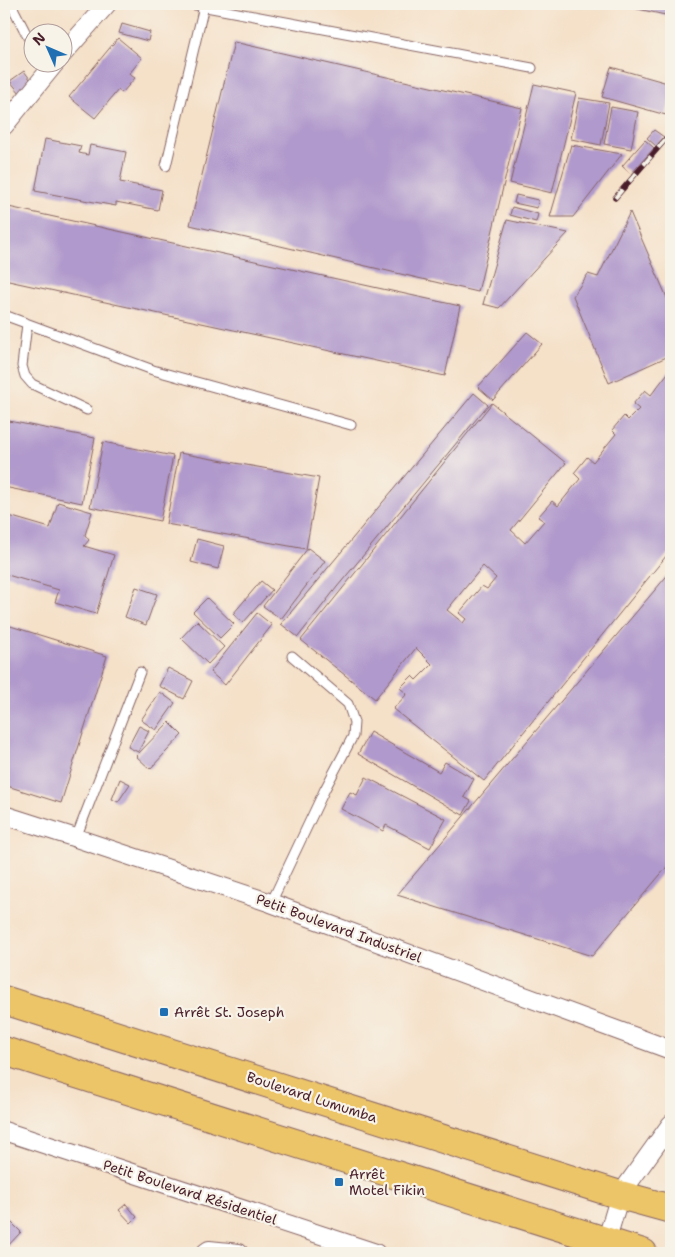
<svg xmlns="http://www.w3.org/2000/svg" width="675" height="1257" font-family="'Shantell Sans',sans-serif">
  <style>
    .building { fill: #b099cc; fill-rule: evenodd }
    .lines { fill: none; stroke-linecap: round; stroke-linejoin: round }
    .lane-casing { stroke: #866362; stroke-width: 11 }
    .street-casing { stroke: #866362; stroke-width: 20 }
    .highway-casing { stroke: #866362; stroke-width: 30 }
    .lane { stroke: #fff; stroke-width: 9 }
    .street { stroke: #fff; stroke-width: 18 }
    .highway { stroke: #edc569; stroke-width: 28 }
    .rail-casing { stroke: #4a1f2b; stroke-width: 5.5 }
    .rail { stroke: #f7f3e8; stroke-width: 4; stroke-dasharray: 11; stroke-linecap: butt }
    .poi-dot { fill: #1f6fb2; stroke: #f7f3e8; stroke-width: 2 }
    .labels { text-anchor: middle; stroke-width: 4.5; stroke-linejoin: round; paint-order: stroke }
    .street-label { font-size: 14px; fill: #4a1f2b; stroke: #f7f3e8 }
    .poi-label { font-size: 14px; fill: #4a1f2b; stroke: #f7f3e8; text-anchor: start }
  </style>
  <rect width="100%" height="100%" fill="#f7f3e8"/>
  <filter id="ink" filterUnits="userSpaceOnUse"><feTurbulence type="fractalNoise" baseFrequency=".02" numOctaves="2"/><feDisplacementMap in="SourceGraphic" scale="10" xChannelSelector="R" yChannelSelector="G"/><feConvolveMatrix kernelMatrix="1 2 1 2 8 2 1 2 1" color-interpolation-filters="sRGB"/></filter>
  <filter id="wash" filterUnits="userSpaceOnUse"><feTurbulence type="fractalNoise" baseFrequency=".0096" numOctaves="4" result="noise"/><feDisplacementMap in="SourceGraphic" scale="20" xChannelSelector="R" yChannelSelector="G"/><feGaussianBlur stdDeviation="1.12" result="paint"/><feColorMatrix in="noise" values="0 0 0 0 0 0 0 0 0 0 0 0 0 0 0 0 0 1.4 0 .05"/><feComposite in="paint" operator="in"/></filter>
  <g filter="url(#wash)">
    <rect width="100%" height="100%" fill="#f5e0c8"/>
    <g id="blocks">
      <g class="building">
        <polygon points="615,4 671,4 671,12 670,16"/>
        <polygon points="122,24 150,32 148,41 119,33"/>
        <polygon points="118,38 142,58 129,74 135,78 122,93 118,90 95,118 69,97"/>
        <polygon points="234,42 522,108 478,292 190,225"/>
        <polygon points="611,67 671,84 671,97 666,115 602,97"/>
        <polygon points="24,71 33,83 20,93 10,81"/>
        <polygon points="534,84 576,93 552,193 510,183"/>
        <polygon points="579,98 609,103 601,145 571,139"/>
        <polygon points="611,107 638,112 631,149 604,144"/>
        <polygon points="654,130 664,137 656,146 647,138"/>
        <polygon points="45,139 81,146 79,153 88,155 90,145 126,152 120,182 162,190 158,210 116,202 116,206 35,191"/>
        <polygon points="645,140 654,148 631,174 622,166"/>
        <polygon points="571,145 622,154 573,217 550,217"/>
        <polygon points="516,195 538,200 537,208 514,203"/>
        <polygon points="4,206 460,306 445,376 4,280"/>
        <polygon points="512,207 538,214 536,222 510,215"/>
        <polygon points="630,212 671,307 671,355 609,383 573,296 588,274 598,277"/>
        <polygon points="507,220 568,233 499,308 483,304"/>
        <polygon points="527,332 542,344 493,400 478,387"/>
        <path d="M671 369V550L484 781 393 709 407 694 400 688 412 676 416 680 432 664 416 648 375 699 301 640 492 403 566 463 511 530 525 543 544 521 538 517 552 501 558 506 580 479 574 473 587 457 593 462 616 434 612 430 624 416 628 420 639 409 633 404 645 390 651 395ZM483 566 496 578 487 589 482 586 459 613 466 619 463 623 447 610Z"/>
        <polygon points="474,393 488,405 337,587 298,637 281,624"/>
        <polygon points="4,420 95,438 82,503 4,487"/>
        <polygon points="103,442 173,456 160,521 90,507"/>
        <polygon points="179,453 319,478 306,549 166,524"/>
        <polygon points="58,502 92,512 85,535 89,540 84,546 114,555 96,614 55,602 59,590 4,574 4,532 9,516 50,528"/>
        <polygon points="197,539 224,546 218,569 191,562"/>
        <polygon points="308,548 325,561 281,619 263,606"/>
        <polygon points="671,571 671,862 592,956 397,895"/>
        <polygon points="261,581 272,590 243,623 233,614"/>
        <polygon points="136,587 157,594 146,625 125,617"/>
        <polygon points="207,598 234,624 220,638 193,612"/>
        <polygon points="257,613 272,625 225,685 210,672"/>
        <polygon points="197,621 224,647 208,664 181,638"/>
        <polygon points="4,624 107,656 61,803 4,785"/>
        <polygon points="168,668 193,681 184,699 159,686"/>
        <polygon points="160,692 175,703 156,730 141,720"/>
        <polygon points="169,722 182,735 150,769 136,756"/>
        <polygon points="139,726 149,731 138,752 128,747"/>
        <polygon points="370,732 439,772 445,762 474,779 464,797 471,801 463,815 358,754"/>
        <polygon points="366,777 446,819 430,848 386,825 383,831 341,809 350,792 357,795"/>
        <polygon points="120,779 130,784 118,802 112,799"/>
        <polygon points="126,1204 137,1217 131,1223 119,1210"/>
        <polygon points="4,1215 21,1232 4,1250"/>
      </g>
    </g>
  </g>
  <g filter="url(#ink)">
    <use href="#blocks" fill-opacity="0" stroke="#866362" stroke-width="1"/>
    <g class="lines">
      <g class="lane-casing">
        <g id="lane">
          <polyline points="11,4 32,45"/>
          <polyline points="190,4 532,68"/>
          <polyline points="166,166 204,6"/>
          <polyline points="4,315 153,370 351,425"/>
          <polyline points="27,324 22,366 25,376 32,384 87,410"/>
          <polyline points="76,838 140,672"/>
          <polyline points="271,903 325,789 353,736 354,722 348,704 292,656"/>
        </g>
      </g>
      <g class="street-casing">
        <g id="street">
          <polyline points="62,55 107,4"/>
          <polyline points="4,126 56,62"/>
          <polyline points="4,815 76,838 271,903 671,1050"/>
          <polyline points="4,1131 376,1253"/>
          <polyline points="606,1242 620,1195 671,1124"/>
          <polyline points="205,1253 209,1250 239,1253"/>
        </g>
      </g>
      <g class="highway-casing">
        <g id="highway">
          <polyline points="4,1000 620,1195 671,1209"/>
          <polyline points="4,1051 643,1253"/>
        </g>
      </g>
      <use href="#lane" class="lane"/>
      <use href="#street" class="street"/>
      <use href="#highway" class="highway"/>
      <g class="rail-casing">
        <polyline id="rail" points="615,198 671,133"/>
      </g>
      <use href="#rail" class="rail"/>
    </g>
  </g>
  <g class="poi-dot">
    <rect x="159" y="1007" width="10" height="10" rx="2.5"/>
    <rect x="334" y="1177" width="10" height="10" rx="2.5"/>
  </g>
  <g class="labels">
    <g class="street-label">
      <text transform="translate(339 928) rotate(20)" y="5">Petit Boulevard Industriel</text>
      <text transform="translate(312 1097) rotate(18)" y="5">Boulevard Lumumba</text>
      <text transform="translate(190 1192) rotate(18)" y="5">Petit Boulevard Résidentiel</text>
    </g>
    <g class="poi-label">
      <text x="174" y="1017">Arrêt St. Joseph</text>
      <text x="349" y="1179">Arrêt<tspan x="349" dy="16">Motel Fikin</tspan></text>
    </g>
  </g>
  <rect width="675" height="1257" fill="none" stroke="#f7f3e8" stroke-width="20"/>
  <g transform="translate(48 48) rotate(315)"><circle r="24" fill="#f7f3e8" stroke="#b29e9c"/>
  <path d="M0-4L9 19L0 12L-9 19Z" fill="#1f6fb2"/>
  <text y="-8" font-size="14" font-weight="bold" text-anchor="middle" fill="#4a1f2b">N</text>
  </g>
</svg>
